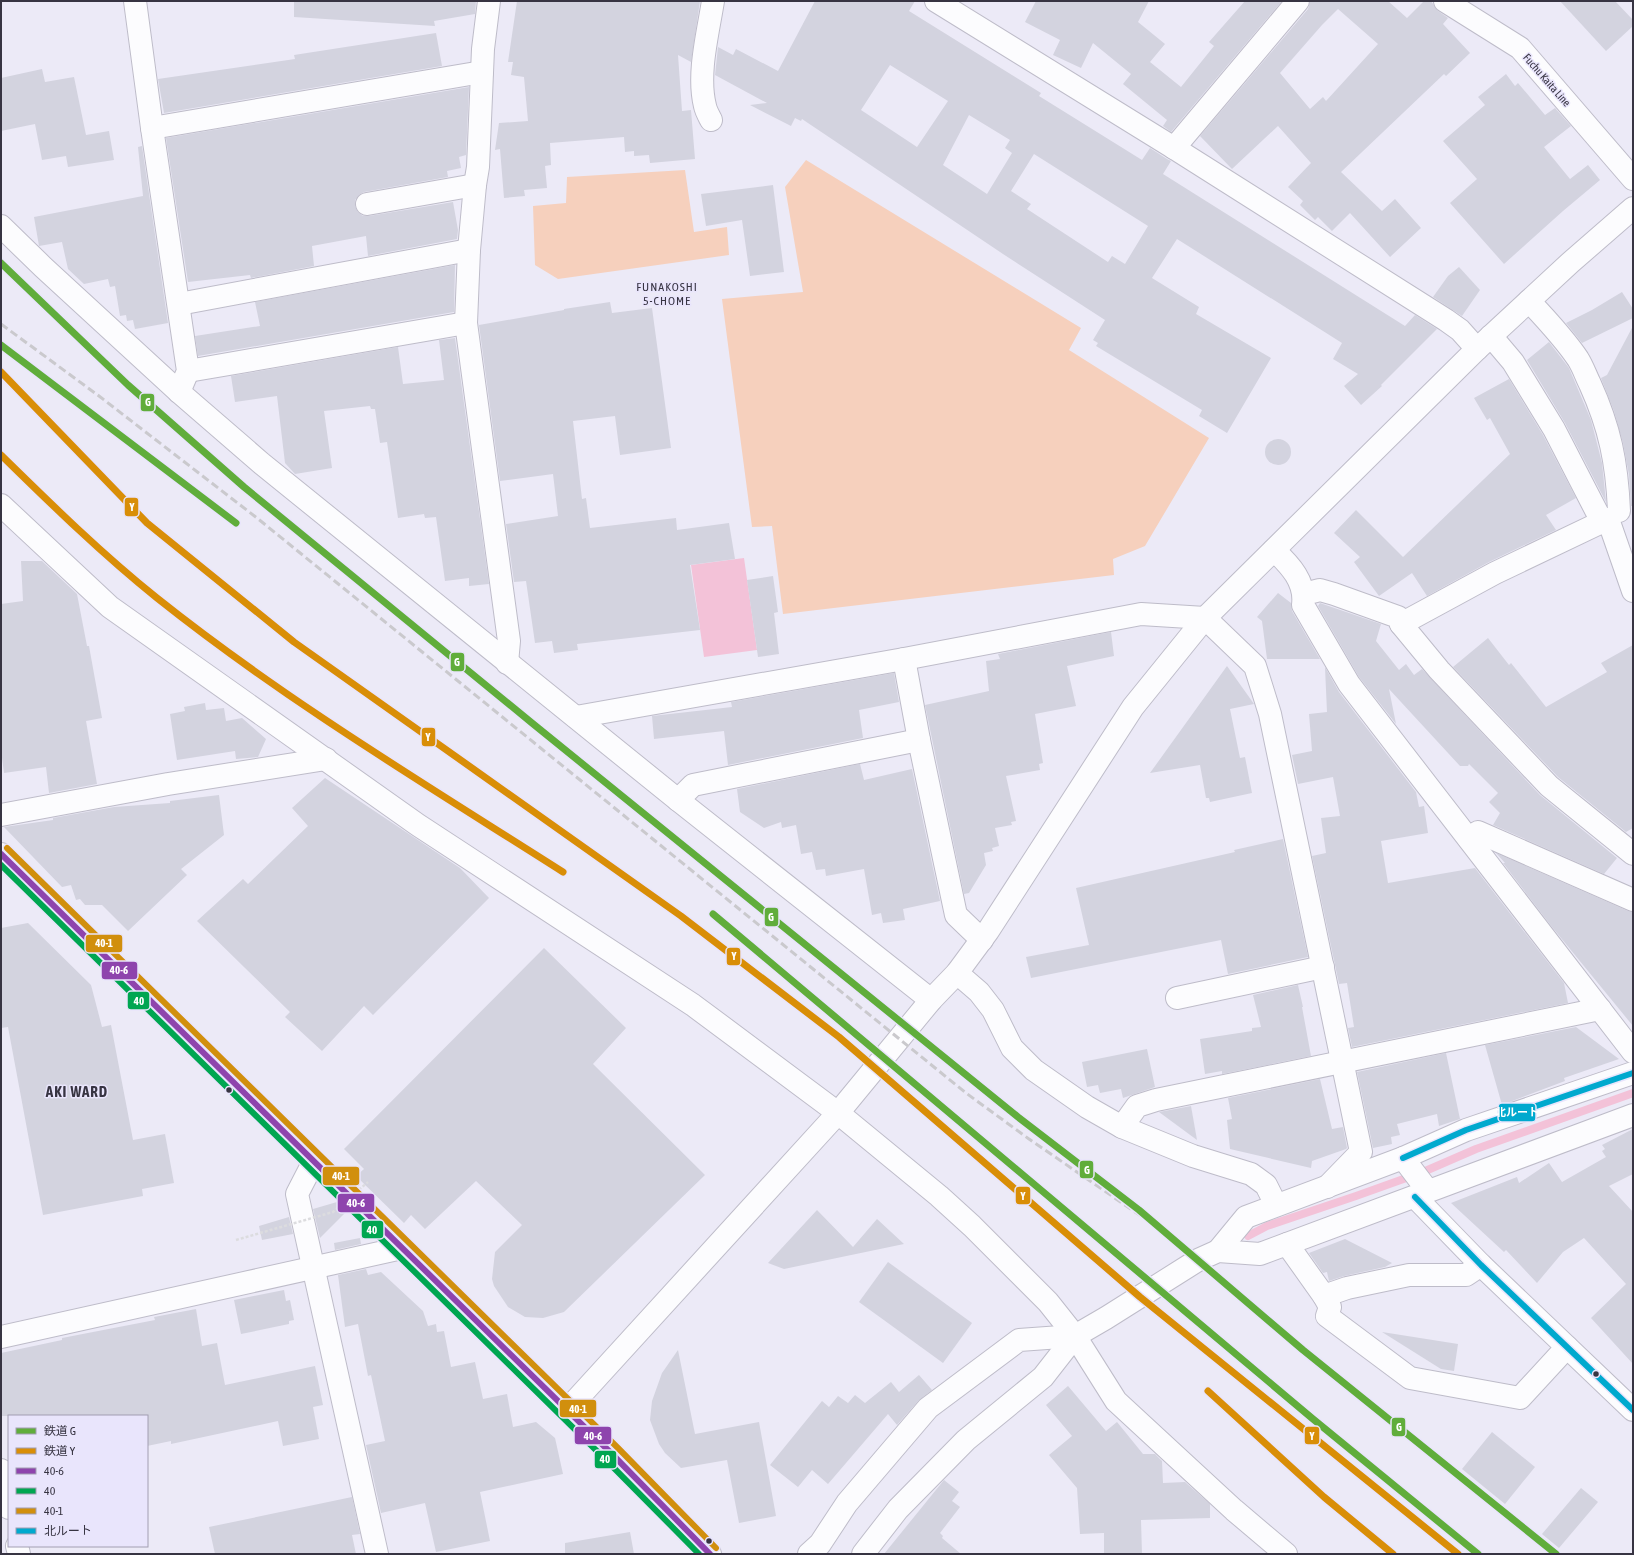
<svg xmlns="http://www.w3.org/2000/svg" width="1634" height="1555" font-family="'Asap Condensed','Noto Sans JP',sans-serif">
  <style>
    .green { fill: #f6d0bd }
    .water { fill: #f3c2d8 }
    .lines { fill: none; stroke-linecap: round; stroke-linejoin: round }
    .stream { stroke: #f3c2d8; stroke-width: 8 }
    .building { fill: #d3d3df; fill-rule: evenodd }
    .minor-casing { stroke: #bebcc9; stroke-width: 24 }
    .major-casing { stroke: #bebcc9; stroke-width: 24 }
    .minor { stroke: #fcfcfe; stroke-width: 22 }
    .major { stroke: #fcfcfe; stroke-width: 22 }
    .rail { stroke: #cac9cd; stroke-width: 3; stroke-dasharray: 8 4; stroke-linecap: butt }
    .path-bridge { stroke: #dcdcdf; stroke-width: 2.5; stroke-dasharray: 3 2; stroke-linecap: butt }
    .bus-1-casing { stroke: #e9e5fc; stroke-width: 9 }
    .bus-2-casing { stroke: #e9e5fc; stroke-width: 9 }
    .bus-3-casing { stroke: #e9e5fc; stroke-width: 9 }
    .bus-4-casing { stroke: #e9e5fc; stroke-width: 9 }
    .bus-1 { stroke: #8e44ad; stroke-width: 6 }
    .bus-2 { stroke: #00a651; stroke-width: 6 }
    .bus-3 { stroke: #d18f0d; stroke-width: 6 }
    .bus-4 { stroke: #00a9ce; stroke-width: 6 }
    .rail-1-casing { stroke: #e9e5fc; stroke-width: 10 }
    .rail-2-casing { stroke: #e9e5fc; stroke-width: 10 }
    .rail-1 { stroke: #60ad3b; stroke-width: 7 }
    .rail-2 { stroke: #d98e07; stroke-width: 7 }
    .bus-dot { fill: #373442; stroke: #e9e5fc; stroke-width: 1.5 }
    .labels { text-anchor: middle; stroke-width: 3; stroke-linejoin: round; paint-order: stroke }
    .street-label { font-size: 11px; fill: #373442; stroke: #e9e5fc }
    .neighbourhood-label { font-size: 12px; letter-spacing: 1px; fill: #373442; stroke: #e9e5fc }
    .district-label { font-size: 15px; font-weight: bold; letter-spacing: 1px; fill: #373442; stroke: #e9e5fc }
    .line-badge { stroke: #e9e5fc; stroke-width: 1.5 }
    .badge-label { font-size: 11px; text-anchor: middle; font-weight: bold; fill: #fff }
  </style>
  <rect width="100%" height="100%" fill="#eceaf7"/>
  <g class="green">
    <polygon points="806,160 1081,328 1069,350 1209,438 1145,546 1113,559 1114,575 783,614 772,526 752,527 722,299 803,292 785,187"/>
    <polygon points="685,170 694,232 727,227 729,255 558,279 535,265 533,206 566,203 567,177"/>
  </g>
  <polygon class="water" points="744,558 757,650 704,657 691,565"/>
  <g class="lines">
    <polyline class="stream" points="1248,1236 1267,1226 1356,1196 1423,1172 1476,1149 1633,1093"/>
  </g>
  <g class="building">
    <polygon points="294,1 476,1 475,14 434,21 435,26 294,17"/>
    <polygon points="517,1 700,1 691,62 678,55 682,111 691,110 695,159 650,163 649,155 634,156 634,151 625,152 624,137 550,143 551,165 545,166 547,188 524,190 525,196 504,198 500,149 495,150 499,123 528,121 524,77 511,75 513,62 508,62"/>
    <path d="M815 1H915L909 11 1041 93 1039 96 1142 160 1150 148 1167 159 1171 161 1163 174 1405 326 1415 315 1437 329 1381 385 1382 386 1361 405 1344 386 1358 374 1333 359 1342 343 1177 239 1152 278 1199 307 1196 314 1271 358 1227 433 1199 416 1202 410 1096 346 1098 343 1093 340 1105 320 1003 254 802 119 801 121 795 118 791 126 750 105 767 103 715 75 718 47 733 55 736 49 778 71ZM890 65 948 101 917 147 861 110ZM969 115 1010 140 1005 148 1012 153 987 194 943 165ZM1034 154 1148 226 1125 264 1112 256 1108 262 1027 209 1031 204 1011 191Z"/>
    <polygon points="1036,1 1149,1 1138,22 1165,44 1150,62 1181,87 1214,46 1209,42 1245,1 1282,1 1171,132 1163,126 1167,120 1123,84 1131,74 1093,43 1081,68 1053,55 1060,40 1025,22"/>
    <path d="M1310 1H1388L1407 18 1424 1H1431L1438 11 1448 18 1443 24 1470 53 1446 76 1444 74 1341 172 1382 211 1395 199 1421 228 1390 257 1350 213 1332 231 1318 217 1315 220 1300 205 1303 201 1288 187 1311 163 1278 126 1232 169 1200 136 1308 9ZM1338 9 1378 44 1326 101 1323 97 1310 109 1280 73 1322 25Z"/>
    <polygon points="1560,1 1615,1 1633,20 1633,26 1606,51"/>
    <polygon points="436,33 442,66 164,113 158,79 295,59 294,55"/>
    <polygon points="42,69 45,82 74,77 86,135 109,131 114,160 68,167 66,156 42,160 35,124 1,131 1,78"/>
    <polygon points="1506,74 1515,86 1518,83 1545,115 1555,108 1571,126 1544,147 1570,179 1588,165 1600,180 1563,211 1504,264 1450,203 1477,179 1443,141 1485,105 1478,97"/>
    <polygon points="469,87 466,155 459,157 461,168 447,171 448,177 364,192 359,195 355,200 355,206 358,212 363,216 369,216 453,202 458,230 457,239 368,256 366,236 312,246 314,266 251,278 250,275 188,282 166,138"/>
    <polygon points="142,146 168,323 135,329 133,320 127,321 126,315 120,316 115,286 110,287 108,279 84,284 68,269 62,242 39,246 34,217 143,196 138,147"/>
    <polygon points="773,185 784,272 750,276 742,220 706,226 701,194"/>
    <polygon points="455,265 454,312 198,356 195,336 260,326 255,302"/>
    <polygon points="1459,267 1480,290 1462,316 1433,297 1448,276"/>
    <polygon points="1622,292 1633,309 1633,318 1582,343 1566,323 1592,310"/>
    <polygon points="610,302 612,313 652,308 671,448 620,455 615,416 573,421 582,499 586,498 590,528 676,518 677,530 729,523 735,559 690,565 700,630 577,644 578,650 554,653 552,641 535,643 526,581 514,582 506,524 558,516 553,474 500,481 479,325 564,310 564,309"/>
    <polygon points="1633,326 1633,506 1631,506 1629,475 1623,443 1614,411 1601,378 1607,375"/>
    <polygon points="455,338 489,584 469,586 469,578 445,581 436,517 425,518 424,514 398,518 387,442 380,443 375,409 371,409 370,406 324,411 332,468 295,474 285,463 277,396 235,402 231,376 398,347 403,384 444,380 439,340"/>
    <polygon points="1549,342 1569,368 1591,420 1602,463 1606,502 1565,423 1527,360"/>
    <polygon points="1509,379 1543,435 1576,498 1546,515 1556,530 1489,562 1427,596 1412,573 1379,596 1354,562 1360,557 1334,533 1356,510 1403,557 1510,454 1490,418 1487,420 1474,398"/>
    <circle cx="1278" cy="452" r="13"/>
    <polygon points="21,561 42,561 77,594 87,646 89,646 102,718 86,721 97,784 49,793 46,767 4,773 1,750 1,604 23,601"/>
    <polygon points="773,576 778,612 774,613 779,654 758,657 747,580"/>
    <polygon points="1278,593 1291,603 1292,611 1320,659 1267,659 1262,621 1257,617"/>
    <polygon points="1320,603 1381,624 1376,641 1399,670 1406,664 1414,675 1422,669 1540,795 1617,858 1604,874 1493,825 1500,813 1489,802 1498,793 1469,764 1468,766 1460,766 1389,689 1396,724 1359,677 1318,606"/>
    <polygon points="1111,632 1114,656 1067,666 1076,706 1035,714 1043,763 1039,764 1040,770 1006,776 1016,821 1011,822 1012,825 995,828 999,846 992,848 993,851 984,853 986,865 969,893 964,894 925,705 989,691 986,661 1000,659 998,654"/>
    <polygon points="1488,638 1509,665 1511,663 1546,707 1607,672 1601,663 1633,645 1633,828 1626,832 1558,777 1453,667"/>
    <polygon points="1227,666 1254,704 1230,709 1240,758 1245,757 1252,793 1210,802 1209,798 1206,798 1200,765 1150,773"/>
    <polygon points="1325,667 1339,692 1416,792 1419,807 1424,806 1428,833 1381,841 1388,883 1475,868 1564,983 1568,1003 1352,1047 1348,1028 1354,1027 1347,983 1339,984 1312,856 1326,853 1321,818 1340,816 1333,777 1298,784 1292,755 1312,751 1309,714 1327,712"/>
    <polygon points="894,673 899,702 859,710 863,738 728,765 724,731 654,739 652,716 732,707 731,702"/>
    <polygon points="205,703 206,710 224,708 226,721 242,718 266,739 258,757 236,759 235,751 177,760 170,714 185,711 184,707"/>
    <polygon points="860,764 864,780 912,769 940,901 903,909 905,920 883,923 881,913 872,915 864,869 826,876 825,869 816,870 812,852 801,854 796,825 782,828 781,822 764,828 740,812 737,789"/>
    <polygon points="325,778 460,868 489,898 373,1015 364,1006 322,1051 285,1017 290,1012 197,921 243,879 248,884 308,826 292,808"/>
    <polygon points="219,795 224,835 181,869 187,875 128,931 102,905 85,905 80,899 76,900 71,885 62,887 4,827 53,820 53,818 114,807 170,803 170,801"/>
    <polygon points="1283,839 1308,957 1228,974 1221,940 1031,978 1026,957 1089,945 1076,888 1235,852 1234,850"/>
    <polygon points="1496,853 1628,911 1633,912 1633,1026 1552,927 1503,863 1505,863"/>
    <polygon points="28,923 91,985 102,1027 111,1025 133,1140 165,1134 174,1183 142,1189 143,1196 43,1215 8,1027 1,1028 1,928"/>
    <polygon points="544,948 626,1028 593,1064 705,1175 564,1312 543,1318 525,1317 508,1307 494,1286 492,1279 495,1252 522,1225 476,1181 425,1229 411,1215 404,1223 356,1176 364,1169 344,1149"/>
    <polygon points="1298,985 1303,1007 1302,1007 1311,1056 1222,1074 1222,1071 1205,1074 1200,1039 1252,1031 1252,1028 1261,1027 1253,995"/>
    <polygon points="1576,1027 1619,1059 1564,1078 1565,1081 1502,1105 1485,1045"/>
    <polygon points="1147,1049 1155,1087 1123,1098 1121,1089 1100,1093 1098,1085 1087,1087 1082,1062"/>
    <polygon points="1446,1053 1460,1119 1439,1126 1437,1114 1397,1124 1400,1135 1391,1137 1392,1144 1373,1148 1357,1072"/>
    <polygon points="1320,1079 1332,1129 1343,1127 1347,1148 1346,1149 1312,1161 1311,1168 1230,1149 1227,1120 1232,1119 1228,1098"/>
    <polygon points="1191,1106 1197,1140 1159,1112"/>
    <polygon points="1633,1129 1633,1174 1609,1186 1633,1212 1633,1364 1591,1318 1626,1284 1584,1238 1563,1252 1537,1283 1506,1250 1504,1252 1451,1203 1517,1177 1519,1183 1549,1163 1562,1182 1606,1157 1602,1151 1605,1149 1602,1145"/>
    <polygon points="337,1202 347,1211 320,1238 313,1209"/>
    <polygon points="817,1210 853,1247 877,1219 904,1244 784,1269 768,1263"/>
    <polygon points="289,1217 293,1234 262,1240 259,1226"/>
    <polygon points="360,1238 361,1244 335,1250 334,1243"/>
    <polygon points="1345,1239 1392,1263 1385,1267 1344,1276 1329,1281 1327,1272 1323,1273 1309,1253"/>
    <polygon points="888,1262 972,1323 943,1363 859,1302"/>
    <polygon points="366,1269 368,1275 381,1272 423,1311 428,1326 436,1324 437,1332 444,1331 451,1367 475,1362 483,1399 507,1394 513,1427 536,1422 555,1438 563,1474 480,1492 490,1541 436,1552 425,1503 381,1513 366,1445 385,1441 371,1375 368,1376 358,1324 345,1327 338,1275"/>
    <polygon points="284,1290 286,1301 290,1300 294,1320 289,1321 289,1324 241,1334 234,1300"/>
    <polygon points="196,1309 202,1346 217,1343 225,1385 315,1366 323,1405 313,1407 319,1439 283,1446 278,1421 171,1444 171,1441 147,1446 147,1416 1,1416 1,1353 62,1340 62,1338 155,1320 154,1317"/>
    <polygon points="1382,1332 1458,1344 1454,1371 1441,1369"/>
    <polygon points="678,1350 695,1434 759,1422 776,1516 739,1523 727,1460 681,1468 665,1453 659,1444 650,1420 652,1401 662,1373"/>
    <polygon points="919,1375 932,1390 919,1400 897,1425 888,1414 828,1484 812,1470 798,1487 770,1465 822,1401 829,1407 838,1396 848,1403 855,1395 865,1403 891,1382 899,1392"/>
    <polygon points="1068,1386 1106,1431 1117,1422 1143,1454 1155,1454 1162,1461 1163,1483 1185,1482 1210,1504 1210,1518 1141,1520 1142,1554 1104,1554 1104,1533 1080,1534 1077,1488 1049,1455 1072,1436 1046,1405"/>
    <polygon points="1492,1432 1535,1467 1505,1504 1462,1469"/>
    <polygon points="944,1480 959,1492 952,1501 960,1507 940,1533 943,1536 942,1538 961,1554 884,1554"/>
    <polygon points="1581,1488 1598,1502 1559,1548 1542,1534"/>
    <polygon points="352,1497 360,1534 352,1535 356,1554 215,1554 209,1527"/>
    <polygon points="630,1532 634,1554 565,1554 565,1543"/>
  </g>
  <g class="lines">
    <g class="minor-casing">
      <g id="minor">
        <polyline points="135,1 152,128 188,371 179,392"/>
        <polyline points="489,1 483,49 478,167 475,185 469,250 466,323 509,641 507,663"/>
        <polyline points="936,1 1174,148 1446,320 1460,330 1477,349"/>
        <path d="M711 120C709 116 706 111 705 106 697 74 708 33 713 1"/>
        <polyline points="152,128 482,72"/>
        <polyline points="1174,148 1298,1"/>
        <polyline points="367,204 475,185"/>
        <polyline points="1,226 43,267 179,392 261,463 678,800 931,1000"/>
        <path d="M1529 301C1546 319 1564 338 1578 359 1583 367 1586 376 1590 384 1610 428 1617 463 1619 511"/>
        <polyline points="179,304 469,250"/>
        <polyline points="1491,336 1513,362 1554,429 1602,522"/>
        <polyline points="188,371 466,323"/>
        <polyline points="1,505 110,607 418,825 693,1005 838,1113 939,1196 972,1226 1048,1302 1075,1336 1116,1401 1234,1510 1286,1554"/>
        <path d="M1274 550C1290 565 1306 582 1303 605L1349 684 1633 1052"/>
        <polyline points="1304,594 1320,590 1334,594 1398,617 1401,624 1439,670 1549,786 1633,854"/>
        <polyline points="1401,624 1495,573 1608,519 1633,591"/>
        <polyline points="904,659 919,740 956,915 982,940"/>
        <polyline points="576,717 904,659 1141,614 1205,618 1255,666 1270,714 1361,1152 1327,1187"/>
        <polyline points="678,800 693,785 919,740"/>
        <polyline points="1,815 168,784 326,759"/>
        <polyline points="1469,839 1478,832 1633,900"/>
        <polyline points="957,973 979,992 993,1010 1012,1048 1034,1070 1087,1107 1122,1127 1193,1156 1251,1174 1266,1185 1276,1205"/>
        <polyline points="1177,998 1323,967"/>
        <polyline points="1122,1127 1137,1106 1156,1100 1600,1009"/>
        <polyline points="1403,1158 1428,1191"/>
        <polyline points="314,1161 297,1194 377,1554"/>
        <polyline points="1415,1197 1481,1265 1633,1410"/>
        <polyline points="1287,1244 1324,1296 1347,1288 1409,1275 1466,1275 1481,1265"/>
        <polyline points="1218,1251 1246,1217 1403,1158 1466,1130 1633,1073"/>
        <polyline points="1324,1296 1330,1307 1327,1316 1410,1378 1520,1398 1567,1347"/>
        <polyline points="1,1337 402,1248"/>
        <polyline points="567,1410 838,1113 931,1000 957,973 988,931 1133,707 1205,618 1477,349 1571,262 1633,208"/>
        <polyline points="1,1470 9,1508"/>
        <polyline points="17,1546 19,1554"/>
        <polyline points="809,1554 820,1544 847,1503 928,1408 1019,1340 1075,1336"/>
        <polyline points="863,1554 898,1509 966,1440 1043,1377 1075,1336 1106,1318 1198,1260 1218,1251 1260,1254 1633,1115"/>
      </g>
    </g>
    <g class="major-casing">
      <g id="major">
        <polyline points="1445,1 1520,48 1633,179"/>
        <polyline points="1,854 612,1454 710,1554"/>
      </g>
    </g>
    <use href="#minor" class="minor"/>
    <use href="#major" class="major"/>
    <polyline class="rail" points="1,324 99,396 257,518 966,1093 1029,1139 1170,1236"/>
    <polyline class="path-bridge" points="236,1240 333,1212 368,1182"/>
    <g class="bus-1-casing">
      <polyline id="bus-1" points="1,854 612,1454 710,1554"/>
    </g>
    <g class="bus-2-casing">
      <polyline id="bus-2" points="1,865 606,1460 699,1554"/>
    </g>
    <g class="bus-3-casing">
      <polyline id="bus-3" points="7,848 618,1448 716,1548"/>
    </g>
    <g class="bus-4-casing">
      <g id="bus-4">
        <polyline points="1403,1158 1466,1130 1633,1073"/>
        <polyline points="1415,1197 1481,1265 1633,1410"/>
      </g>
    </g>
    <use href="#bus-1" class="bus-1"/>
    <use href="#bus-2" class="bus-2"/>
    <use href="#bus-3" class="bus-3"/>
    <use href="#bus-4" class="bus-4"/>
    <g class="rail-1-casing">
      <g id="rail-1">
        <polyline points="1,263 128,385 244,487 532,723 1018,1117 1139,1210 1303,1350 1556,1554"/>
        <polyline points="1,345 236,523"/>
        <polyline points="713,914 1313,1419 1478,1554"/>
      </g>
    </g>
    <g class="rail-2-casing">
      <g id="rail-2">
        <polyline points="1,372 147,523 294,642 681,916 839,1037 1140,1297 1458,1554"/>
        <path d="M1 455C51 504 102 554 157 598 285 700 425 784 563 872"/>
        <polyline points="1208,1391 1324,1497 1393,1554"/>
      </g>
    </g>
    <use href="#rail-1" class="rail-1"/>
    <use href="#rail-2" class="rail-2"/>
  </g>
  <g class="bus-dot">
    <circle cx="229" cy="1090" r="3.5"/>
    <circle cx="1596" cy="1374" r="3.5"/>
    <circle cx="709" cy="1541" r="3.5"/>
  </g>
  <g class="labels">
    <g class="street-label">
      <text transform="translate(1547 80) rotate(49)" y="4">Fuchu Kaita Line</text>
    </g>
    <g class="neighbourhood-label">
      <text x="667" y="291">FUNAKOSHI<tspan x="667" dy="14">5-CHOME</tspan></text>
    </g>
    <g class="district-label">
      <text x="77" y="1097">AKI WARD</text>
    </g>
  </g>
  <g class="line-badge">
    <rect x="140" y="393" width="15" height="19" rx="4" fill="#60ad3b"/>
    <rect x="124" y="497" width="15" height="20" rx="4" fill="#d98e07"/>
    <rect x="450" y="652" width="15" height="20" rx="4" fill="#60ad3b"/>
    <rect x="421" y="727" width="15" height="20" rx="4" fill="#d98e07"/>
    <rect x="764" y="907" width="15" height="20" rx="4" fill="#60ad3b"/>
    <rect x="85" y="934" width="38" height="19" rx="4" fill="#d18f0d"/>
    <rect x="726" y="947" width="15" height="19" rx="4" fill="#d98e07"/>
    <rect x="101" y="961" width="37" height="19" rx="4" fill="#8e44ad"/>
    <rect x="127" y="991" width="23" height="19" rx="4" fill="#00a651"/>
    <rect x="1498" y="1103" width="38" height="19" rx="4" fill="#00a9ce"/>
    <rect x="1079" y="1160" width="15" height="19" rx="4" fill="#60ad3b"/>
    <rect x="322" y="1166" width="38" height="20" rx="4" fill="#d18f0d"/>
    <rect x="1015" y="1186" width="16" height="19" rx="4" fill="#d98e07"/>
    <rect x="337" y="1193" width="38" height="20" rx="4" fill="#8e44ad"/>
    <rect x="361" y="1220" width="23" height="19" rx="4" fill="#00a651"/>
    <rect x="559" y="1399" width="38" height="19" rx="4" fill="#d18f0d"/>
    <rect x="1391" y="1417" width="15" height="20" rx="4" fill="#60ad3b"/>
    <rect x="574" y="1426" width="38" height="19" rx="4" fill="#8e44ad"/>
    <rect x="1304" y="1426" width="16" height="19" rx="4" fill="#d98e07"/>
    <rect x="594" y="1450" width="23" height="19" rx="4" fill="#00a651"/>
  </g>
  <g class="badge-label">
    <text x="148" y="406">G</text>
    <text x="132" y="511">Y</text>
    <text x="457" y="666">G</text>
    <text x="428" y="741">Y</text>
    <text x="771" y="921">G</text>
    <text x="104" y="947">40-1</text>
    <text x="734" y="960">Y</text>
    <text x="119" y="974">40-6</text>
    <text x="139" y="1005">40</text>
    <text x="1517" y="1116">北ルート</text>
    <text x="1087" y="1174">G</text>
    <text x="341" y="1180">40-1</text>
    <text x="1023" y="1200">Y</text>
    <text x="356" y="1207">40-6</text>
    <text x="372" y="1234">40</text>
    <text x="578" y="1413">40-1</text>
    <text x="1399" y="1431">G</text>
    <text x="593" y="1440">40-6</text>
    <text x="1312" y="1440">Y</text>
    <text x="605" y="1463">40</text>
  </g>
  <rect width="1634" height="1555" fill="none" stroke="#373442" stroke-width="4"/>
  <rect x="8" y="1415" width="140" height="132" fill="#e9e5fc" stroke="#a29eb2"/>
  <rect x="16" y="1428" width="20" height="6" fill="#60ad3b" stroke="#a29eb2"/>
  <text x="44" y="1435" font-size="12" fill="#373442">鉄道 G</text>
  <rect x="16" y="1448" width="20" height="6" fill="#d98e07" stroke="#a29eb2"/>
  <text x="44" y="1455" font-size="12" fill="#373442">鉄道 Y</text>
  <rect x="16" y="1468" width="20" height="6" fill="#8e44ad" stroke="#a29eb2"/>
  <text x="44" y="1475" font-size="12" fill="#373442">40-6</text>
  <rect x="16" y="1488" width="20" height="6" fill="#00a651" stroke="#a29eb2"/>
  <text x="44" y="1495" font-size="12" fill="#373442">40</text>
  <rect x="16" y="1508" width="20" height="6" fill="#d18f0d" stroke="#a29eb2"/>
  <text x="44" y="1515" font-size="12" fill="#373442">40-1</text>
  <rect x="16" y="1528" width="20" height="6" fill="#00a9ce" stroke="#a29eb2"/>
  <text x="44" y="1535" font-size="12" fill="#373442">北ルート</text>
</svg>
